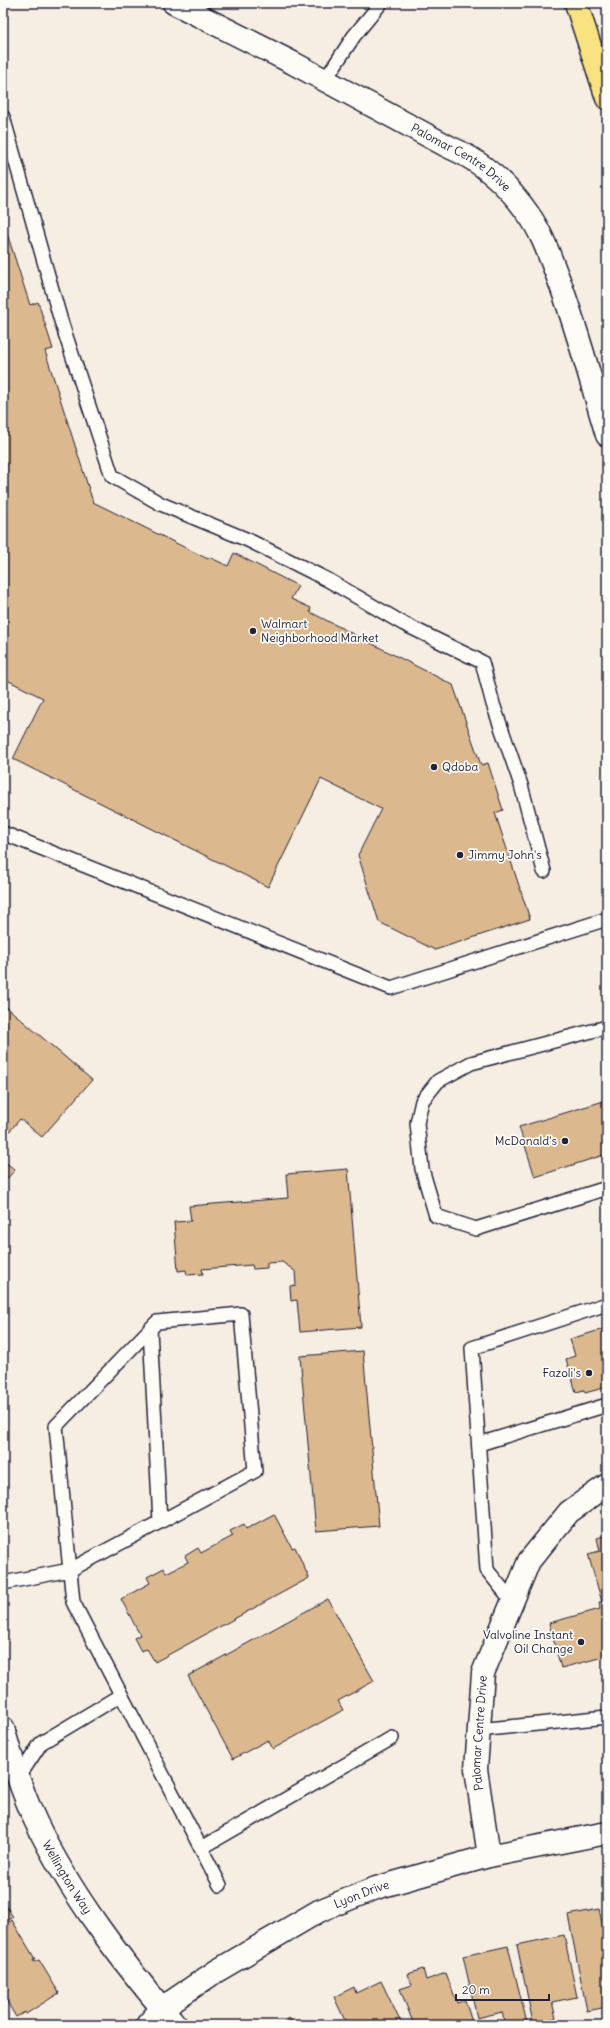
<svg xmlns="http://www.w3.org/2000/svg" width="610" height="2028" font-family="Delius,sans-serif">
  <style>
    .building { fill: #dcb88e; stroke: #22223b }
    .lines { fill: none; stroke-linecap: round; stroke-linejoin: round }
    .service-casing { stroke: #22223b; stroke-width: 16 }
    .minor-casing { stroke: #22223b; stroke-width: 25 }
    .tertiary-casing { stroke: #22223b; stroke-width: 25 }
    .primary-casing { stroke: #22223b; stroke-width: 25 }
    .service { stroke: #fdfcf7; stroke-width: 13 }
    .minor { stroke: #fdfcf7; stroke-width: 22 }
    .tertiary { stroke: #fdfcf7; stroke-width: 22 }
    .primary { stroke: #f8e281; stroke-width: 22 }
    .poi-dot { fill: #22223b; stroke: #fdfcf7; stroke-width: 1.5 }
    .labels { text-anchor: middle; stroke-width: 3.5; stroke-linejoin: round; paint-order: stroke }
    .street-label { font-size: 12px; fill: #22223b; stroke: #fdfcf7 }
    .poi-label { font-size: 12px; fill: #22223b; stroke: #fdfcf7; text-anchor: start }
  </style>
  <rect width="100%" height="100%" fill="#f6eee2"/>
  <filter id="ink" filterUnits="userSpaceOnUse"><feTurbulence type="fractalNoise" baseFrequency=".025" numOctaves="2"/><feDisplacementMap in="SourceGraphic" scale="8" xChannelSelector="R" yChannelSelector="G"/><feConvolveMatrix kernelMatrix="1 2 1 2 8 2 1 2 1" color-interpolation-filters="sRGB"/></filter>
  <g filter="url(#ink)">
    <g class="building">
      <polygon points="3,221 30,305 38,302 53,349 45,351 93,502 208,559 209,557 228,566 234,553 298,586 291,599 311,608 310,612 453,685 481,765 488,763 503,810 495,813 530,919 435,950 379,922 358,855 381,809 321,779 268,887 13,759 43,698 3,678"/>
      <polygon points="3,1004 92,1080 42,1137 20,1119 3,1139"/>
      <polygon points="607,1100 607,1154 535,1177 519,1127"/>
      <polygon points="3,1160 15,1170 3,1183"/>
      <polygon points="348,1169 361,1327 300,1332 297,1300 291,1301 290,1286 296,1285 295,1271 282,1262 267,1263 267,1268 253,1269 252,1265 202,1269 203,1274 187,1275 186,1270 178,1271 174,1222 191,1221 189,1206 288,1198 286,1174"/>
      <polygon points="607,1328 607,1387 585,1393 584,1390 576,1392 566,1359 575,1356 570,1339"/>
      <polygon points="363,1351 379,1526 316,1531 300,1356"/>
      <polygon points="274,1514 292,1548 295,1547 309,1578 155,1662 147,1649 141,1651 134,1638 140,1635 121,1599 150,1583 147,1577 164,1568 166,1573 188,1562 185,1556 198,1548 201,1553 233,1536 230,1531 244,1524 246,1529"/>
      <polygon points="607,1535 607,1656 561,1668 549,1623 600,1609 599,1602 602,1602 588,1554 600,1551 597,1538"/>
      <polygon points="328,1599 374,1681 338,1701 343,1710 273,1749 268,1740 233,1759 188,1676"/>
      <polygon points="3,1901 13,1917 8,1920 10,1922 12,1920 35,1959 33,1960 34,1962 39,1960 59,1993 26,2014 25,2012 16,2017 3,1995 3,1992 9,1988 3,1980"/>
      <polygon points="599,1909 607,1945 607,2007 587,2011 568,1915"/>
      <polygon points="564,1935 577,1997 552,2002 556,2018 533,2023 517,1945"/>
      <polygon points="508,1946 527,2023 519,2025 505,2025 502,2012 477,2018 463,1956"/>
      <polygon points="423,1969 426,1980 446,1973 457,2003 465,2000 473,2025 414,2025 400,1989 412,1985 408,1974"/>
      <polygon points="381,1981 402,2025 347,2025 334,1997 354,1987 356,1993"/>
      <polygon points="289,2018 296,2025 281,2025"/>
    </g>
    <g class="lines">
      <g class="service-casing">
        <g id="service">
          <polyline points="325,80 354,36 381,3"/>
          <polyline points="3,117 61,321 112,476 161,504 248,540 328,580 404,624 482,662 493,704 521,785 544,871"/>
          <polyline points="3,833 391,988 607,919"/>
          <polyline points="607,1027 471,1063 438,1081 422,1101 417,1123 422,1169 436,1216 476,1229 607,1188"/>
          <polyline points="150,1329 160,1522"/>
          <polyline points="479,1444 607,1405"/>
          <polyline points="3,1583 70,1570 255,1471 241,1314 157,1322 56,1426 73,1602 220,1885"/>
          <polyline points="512,1601 487,1570 472,1348 607,1304"/>
          <polyline points="478,1730 607,1717"/>
          <polyline points="18,1778 41,1743 121,1695"/>
          <polyline points="201,1848 392,1738"/>
        </g>
      </g>
      <g class="minor-casing">
        <g id="minor">
          <path id="s1" d="M174 3 293 63 449 147C481 160 510 187 529 215 542 233 549 255 557 275 577 327 591 382 607 435"/>
          <path id="s2" d="M3 1728C12 1759 21 1790 35 1820 70 1894 123 1963 176 2025"/>
          <path id="s3" d="M489 1856 476 1769 483 1673 529 1561 569 1512 607 1485"/>
        </g>
      </g>
      <g class="tertiary-casing">
        <g id="tertiary">
          <path id="s4" d="M147 2025 162 2008 215 1972 319 1911 376 1888 489 1856 607 1833"/>
        </g>
      </g>
      <g class="primary-casing">
        <polyline id="primary" points="576,3 607,98"/>
      </g>
      <use href="#service" class="service"/>
      <use href="#minor" class="minor"/>
      <use href="#tertiary" class="tertiary"/>
      <use href="#primary" class="primary"/>
    </g>
  </g>
  <g class="poi-dot">
    <circle cx="253" cy="631" r="4"/>
    <circle cx="434" cy="767" r="4"/>
    <circle cx="460" cy="855" r="4"/>
    <circle cx="565" cy="1141" r="4"/>
    <circle cx="589" cy="1373" r="4"/>
    <circle cx="581" cy="1642" r="4"/>
  </g>
  <g class="labels">
    <g class="street-label">
      <text dy="4" stroke="none"><textPath href="#s1" startOffset="326">Palomar Centre Drive</textPath></text>
      <text dy="4" stroke="none"><textPath href="#s3" startOffset="124">Palomar Centre Drive</textPath></text>
      <text dy="4" stroke="none"><textPath href="#s2" startOffset="163">Wellington Way</textPath></text>
      <text dy="4" stroke="none"><textPath href="#s4" startOffset="253">Lyon Drive</textPath></text>
    </g>
    <g class="poi-label">
      <text x="261" y="628">Walmart<tspan x="261" dy="14">Neighborhood Market</tspan></text>
      <text x="442" y="771">Qdoba</text>
      <text x="468" y="859">Jimmy John's</text>
      <text x="557" y="1145" text-anchor="end">McDonald's</text>
      <text x="581" y="1377" text-anchor="end">Fazoli's</text>
      <text x="573" y="1639" text-anchor="end">Valvoline Instant<tspan x="573" dy="14">Oil Change</tspan></text>
    </g>
  </g>
  <rect width="610" height="2028" fill="none" stroke="#fdfcf7" stroke-width="16"/>
  <rect x="8" y="8" width="594" height="2012" fill="none" stroke="#22223b" stroke-width="1.5" filter="url(#ink)"/>
  <path d="M456 1994v6h93v-6" fill="none" stroke="#22223b" stroke-width="2"/>
  <text x="462" y="1994" font-size="12" fill="#22223b" stroke="#fdfcf7" stroke-width="3" paint-order="stroke">20 m</text>
</svg>
